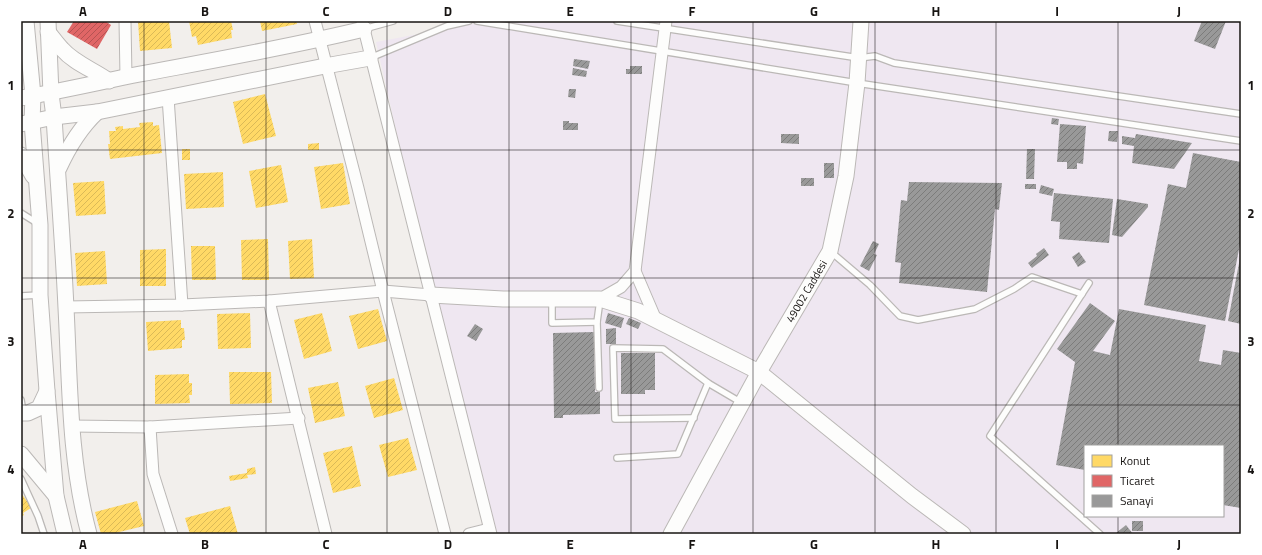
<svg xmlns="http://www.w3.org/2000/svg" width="1262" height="555" font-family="'Titillium Web',sans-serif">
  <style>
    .industrial { fill: #efe7f1; fill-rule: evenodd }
    .homes { fill: url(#homes-hatch) }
    .shops { fill: url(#shops-hatch) }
    .industry { fill: url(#industry-hatch) }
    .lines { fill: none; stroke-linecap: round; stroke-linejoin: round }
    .lane-casing { stroke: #bbb8b6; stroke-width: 8 }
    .street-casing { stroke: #bbb8b6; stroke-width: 13 }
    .secondary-casing { stroke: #bbb8b6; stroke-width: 17 }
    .lane { stroke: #fdfdfc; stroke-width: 5.5 }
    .street { stroke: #fdfdfc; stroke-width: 11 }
    .secondary { stroke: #fdfdfc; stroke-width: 15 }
    .grid { fill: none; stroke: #171412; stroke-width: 1; stroke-opacity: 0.55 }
    .labels { text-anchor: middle; stroke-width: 4; stroke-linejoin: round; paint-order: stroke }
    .street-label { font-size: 11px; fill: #171412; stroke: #fff }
    .neatline { fill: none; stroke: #171412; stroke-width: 1.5 }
    .grid-label { font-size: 13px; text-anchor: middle; font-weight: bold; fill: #171412 }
  </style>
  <defs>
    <pattern id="homes-hatch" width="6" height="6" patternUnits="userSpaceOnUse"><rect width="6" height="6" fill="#ffd966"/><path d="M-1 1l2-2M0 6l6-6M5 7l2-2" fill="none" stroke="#dab957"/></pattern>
    <pattern id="shops-hatch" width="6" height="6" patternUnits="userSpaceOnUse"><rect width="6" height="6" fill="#e06666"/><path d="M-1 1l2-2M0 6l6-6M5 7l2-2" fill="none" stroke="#b55353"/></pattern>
    <pattern id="industry-hatch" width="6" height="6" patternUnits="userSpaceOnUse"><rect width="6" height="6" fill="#999"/><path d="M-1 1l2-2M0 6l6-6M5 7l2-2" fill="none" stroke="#7c7c7b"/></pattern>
  </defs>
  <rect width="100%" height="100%" fill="#f2efec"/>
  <path class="industrial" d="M483 21H1241V534H488L376 42 483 22ZM1085 446H1223V516H1085Z"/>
  <g class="homes">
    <polygon points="138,21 169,21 172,48 140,51"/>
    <polygon points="189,21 231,21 233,30 231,30 232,38 198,45 196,36 192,37"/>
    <polygon points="260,21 296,21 297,24 262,31"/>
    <polygon points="265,94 276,136 243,144 233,102"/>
    <polygon points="153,122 153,126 159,125 162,153 110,159 108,144 110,144 109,131 116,131 115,127 123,126 123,129 140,127 139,123"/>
    <polygon points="319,143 319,150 308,150 308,144"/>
    <rect x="182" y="149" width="8" height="11"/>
    <polygon points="343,163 350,204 321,209 314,167"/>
    <polygon points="281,165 288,202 256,208 249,171"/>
    <polygon points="223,172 224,207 186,209 184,174"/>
    <polygon points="104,181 106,214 76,216 73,183"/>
    <polygon points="268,239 269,280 242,280 241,240"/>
    <polygon points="312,239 314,278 290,279 288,241"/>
    <polygon points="191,246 215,246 216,280 192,280"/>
    <polygon points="166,249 166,286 140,286 140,250"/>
    <polygon points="105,251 107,284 77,286 75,253"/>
    <polygon points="378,309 387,341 358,349 349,316"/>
    <polygon points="250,313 251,348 218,349 217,314"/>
    <polygon points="322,313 332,351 304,359 294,320"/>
    <polygon points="181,320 181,328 184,328 185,340 182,340 182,348 148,351 146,322"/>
    <polygon points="229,372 271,372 272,403 230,404"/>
    <polygon points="189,374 189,383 192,383 192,395 189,395 190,403 155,404 155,375"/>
    <polygon points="394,378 403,410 374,418 365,386"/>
    <polygon points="338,382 345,416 315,423 308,388"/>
    <polygon points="408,438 417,470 388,477 379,445"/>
    <polygon points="352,446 361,486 333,493 323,453"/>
    <polygon points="255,467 256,474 247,475 248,478 230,481 229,476 247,473 247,469"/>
    <polygon points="21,493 29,504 31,508 23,513 24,515 21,517"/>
    <polygon points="137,501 144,526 111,534 101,534 95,512"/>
    <polygon points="230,506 238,534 190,534 185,518"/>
  </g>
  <polygon class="shops" points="74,21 105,21 111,25 97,49 67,32"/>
  <g class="industry">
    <polygon points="1202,21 1226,21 1215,49 1194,41"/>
    <polygon points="574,59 590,61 588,69 573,66"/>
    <polygon points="630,66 642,66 642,74 626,74 626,69 630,69"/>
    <polygon points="573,68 587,71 586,77 572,75"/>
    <polygon points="569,89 576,89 575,98 568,97"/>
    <polygon points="1052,118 1059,119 1058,125 1051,124"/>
    <polygon points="563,121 569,121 569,123 578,123 578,130 563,130"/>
    <polygon points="1060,124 1086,126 1083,164 1077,163 1077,169 1067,169 1067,162 1057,162"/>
    <polygon points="1109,131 1118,131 1117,142 1108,141"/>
    <polygon points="781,134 799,134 799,144 781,143"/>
    <polygon points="1136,134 1192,143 1174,169 1132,163 1134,146 1122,144 1122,136 1135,138"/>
    <polygon points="1027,149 1035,149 1034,179 1026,179"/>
    <polygon points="1193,153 1241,162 1241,239 1225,321 1144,305 1168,184 1186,188"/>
    <rect x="824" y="163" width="10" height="15"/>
    <rect x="801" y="178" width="13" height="8"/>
    <polygon points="909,182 1002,183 999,210 995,209 987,292 899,283 901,263 895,262 901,200 907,201"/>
    <rect x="1025" y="184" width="11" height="5"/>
    <polygon points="1041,185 1054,189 1052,196 1039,193"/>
    <polygon points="1054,193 1113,199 1109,243 1059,239 1060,222 1051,221"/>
    <polygon points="1117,199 1148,204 1148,207 1122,237 1112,235"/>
    <polygon points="873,241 879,244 874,254 877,255 869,271 860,266"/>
    <polygon points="1044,248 1049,255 1032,268 1028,263 1037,256 1036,254"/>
    <polygon points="1079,252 1086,262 1078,267 1072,257"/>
    <polygon points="1240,258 1241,258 1241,324 1228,321"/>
    <polygon points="1090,303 1115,321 1093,351 1110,355 1119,309 1206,325 1199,361 1221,365 1223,350 1241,353 1241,508 1223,505 1223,446 1085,446 1085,470 1056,465 1075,362 1057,349"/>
    <polygon points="608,313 624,318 621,328 605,323"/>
    <polygon points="629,318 641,323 638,329 626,324"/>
    <polygon points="475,324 483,329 476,341 467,336"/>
    <polygon points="616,328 616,344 606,344 606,329"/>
    <polygon points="594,332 595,392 600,392 600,414 563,415 563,418 554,418 553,333"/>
    <polygon points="621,353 655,353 655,390 645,390 645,394 621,394"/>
    <rect x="1132" y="521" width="11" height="10"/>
    <polygon points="1126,525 1133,534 1115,534"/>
  </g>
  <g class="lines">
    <g class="lane-casing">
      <g id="lane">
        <polyline points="477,21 857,83 1241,141"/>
        <polyline points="617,21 859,58 875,56 894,63 1241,114"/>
        <polyline points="364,29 393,21"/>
        <polyline points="370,58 447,26 469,21"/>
        <polyline points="21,213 37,223"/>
        <polyline points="831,252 870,285 900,316 918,320 975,309 1014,289 1032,277 1082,294"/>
        <polyline points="1089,283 990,436 1100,534"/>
        <polyline points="21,296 39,295"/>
        <polyline points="552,299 552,323 597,322 600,300"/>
        <polyline points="597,322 599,388"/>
        <polyline points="21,400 23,412"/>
        <polyline points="694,418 615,419 613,348 663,349 708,383 742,403"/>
        <polyline points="617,458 678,454 708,383"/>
        <polyline points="21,479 38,516 44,534"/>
      </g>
    </g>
    <g class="street-casing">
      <g id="street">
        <polyline points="125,21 126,77"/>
        <polyline points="315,21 358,188 383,291 445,534"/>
        <polyline points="362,21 491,534"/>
        <polyline points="168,97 182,305"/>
        <polyline points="635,271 656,320"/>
        <polyline points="600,299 621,287 635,271 666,21"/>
        <polyline points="269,301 326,534"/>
        <polyline points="66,307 182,305 269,301 383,291 431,295"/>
        <polyline points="71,426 150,427 299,418"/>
        <polyline points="150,427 153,474 172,534"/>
        <polyline points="469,534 489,529"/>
      </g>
    </g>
    <g class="secondary-casing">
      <g id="secondary">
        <polyline points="26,21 33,96 32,122 40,225 40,295 47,391 56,496 65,534"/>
        <path d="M48 21 51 94 54 117C58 181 63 244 66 308 70 384 69 460 89 534"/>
        <path d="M48 32C53 38 57 44 62 49 74 63 94 70 109 81"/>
        <path d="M21 98C61 91 100 82 140 74 215 60 290 47 364 29"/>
        <polyline points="21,124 54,117 97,112 325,66 370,58"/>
        <polyline points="21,155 33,176"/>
        <path d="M59 168C69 146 80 128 97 112"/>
        <polyline points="431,295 503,299 600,299 638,311 759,372 912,496 963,534"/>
        <polyline points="21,413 28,413 39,408 47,391"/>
        <polyline points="21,454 56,496"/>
        <path id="s1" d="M671 534 759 372 830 251 846 176 857 83 861 21"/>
      </g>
    </g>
    <use href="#lane" class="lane"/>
    <use href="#street" class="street"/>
    <use href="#secondary" class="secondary"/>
  </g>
  <path class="grid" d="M144 21V534M266 21V534M387 21V534M509 21V534M631 21V534M753 21V534M875 21V534M996 21V534M1118 21V446M21 150H1241M21 278H1241M21 405H1241M1118 516V534"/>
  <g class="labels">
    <g class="street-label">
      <text dy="4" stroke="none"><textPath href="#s1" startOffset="278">49002 Caddesi</textPath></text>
    </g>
  </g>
  <rect width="1262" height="555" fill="none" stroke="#ffffff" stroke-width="44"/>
  <rect x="1084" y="445" width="140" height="72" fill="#ffffff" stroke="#a2a1a0"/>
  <rect x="1092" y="455" width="20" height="12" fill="#ffd966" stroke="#a2a1a0"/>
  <text x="1120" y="465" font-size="12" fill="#171412">Konut</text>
  <rect x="1092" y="475" width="20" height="12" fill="#e06666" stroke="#a2a1a0"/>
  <text x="1120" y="485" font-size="12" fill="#171412">Ticaret</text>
  <rect x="1092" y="495" width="20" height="12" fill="#999999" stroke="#a2a1a0"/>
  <text x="1120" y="505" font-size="12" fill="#171412">Sanayi</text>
  <rect x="22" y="22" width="1218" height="511" class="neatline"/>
  <g class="grid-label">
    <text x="83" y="16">A</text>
    <text x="205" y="16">B</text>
    <text x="326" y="16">C</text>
    <text x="448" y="16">D</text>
    <text x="570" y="16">E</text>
    <text x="692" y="16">F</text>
    <text x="814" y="16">G</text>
    <text x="936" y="16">H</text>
    <text x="1057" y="16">I</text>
    <text x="1179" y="16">J</text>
    <text x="11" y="90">1</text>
    <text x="1251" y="90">1</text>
    <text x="11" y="218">2</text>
    <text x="1251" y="218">2</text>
    <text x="11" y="346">3</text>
    <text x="1251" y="346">3</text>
    <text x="11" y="474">4</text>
    <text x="1251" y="474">4</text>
    <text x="83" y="549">A</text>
    <text x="205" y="549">B</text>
    <text x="326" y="549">C</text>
    <text x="448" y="549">D</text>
    <text x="570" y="549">E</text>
    <text x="692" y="549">F</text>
    <text x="814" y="549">G</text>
    <text x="936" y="549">H</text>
    <text x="1057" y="549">I</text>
    <text x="1179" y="549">J</text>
  </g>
</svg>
